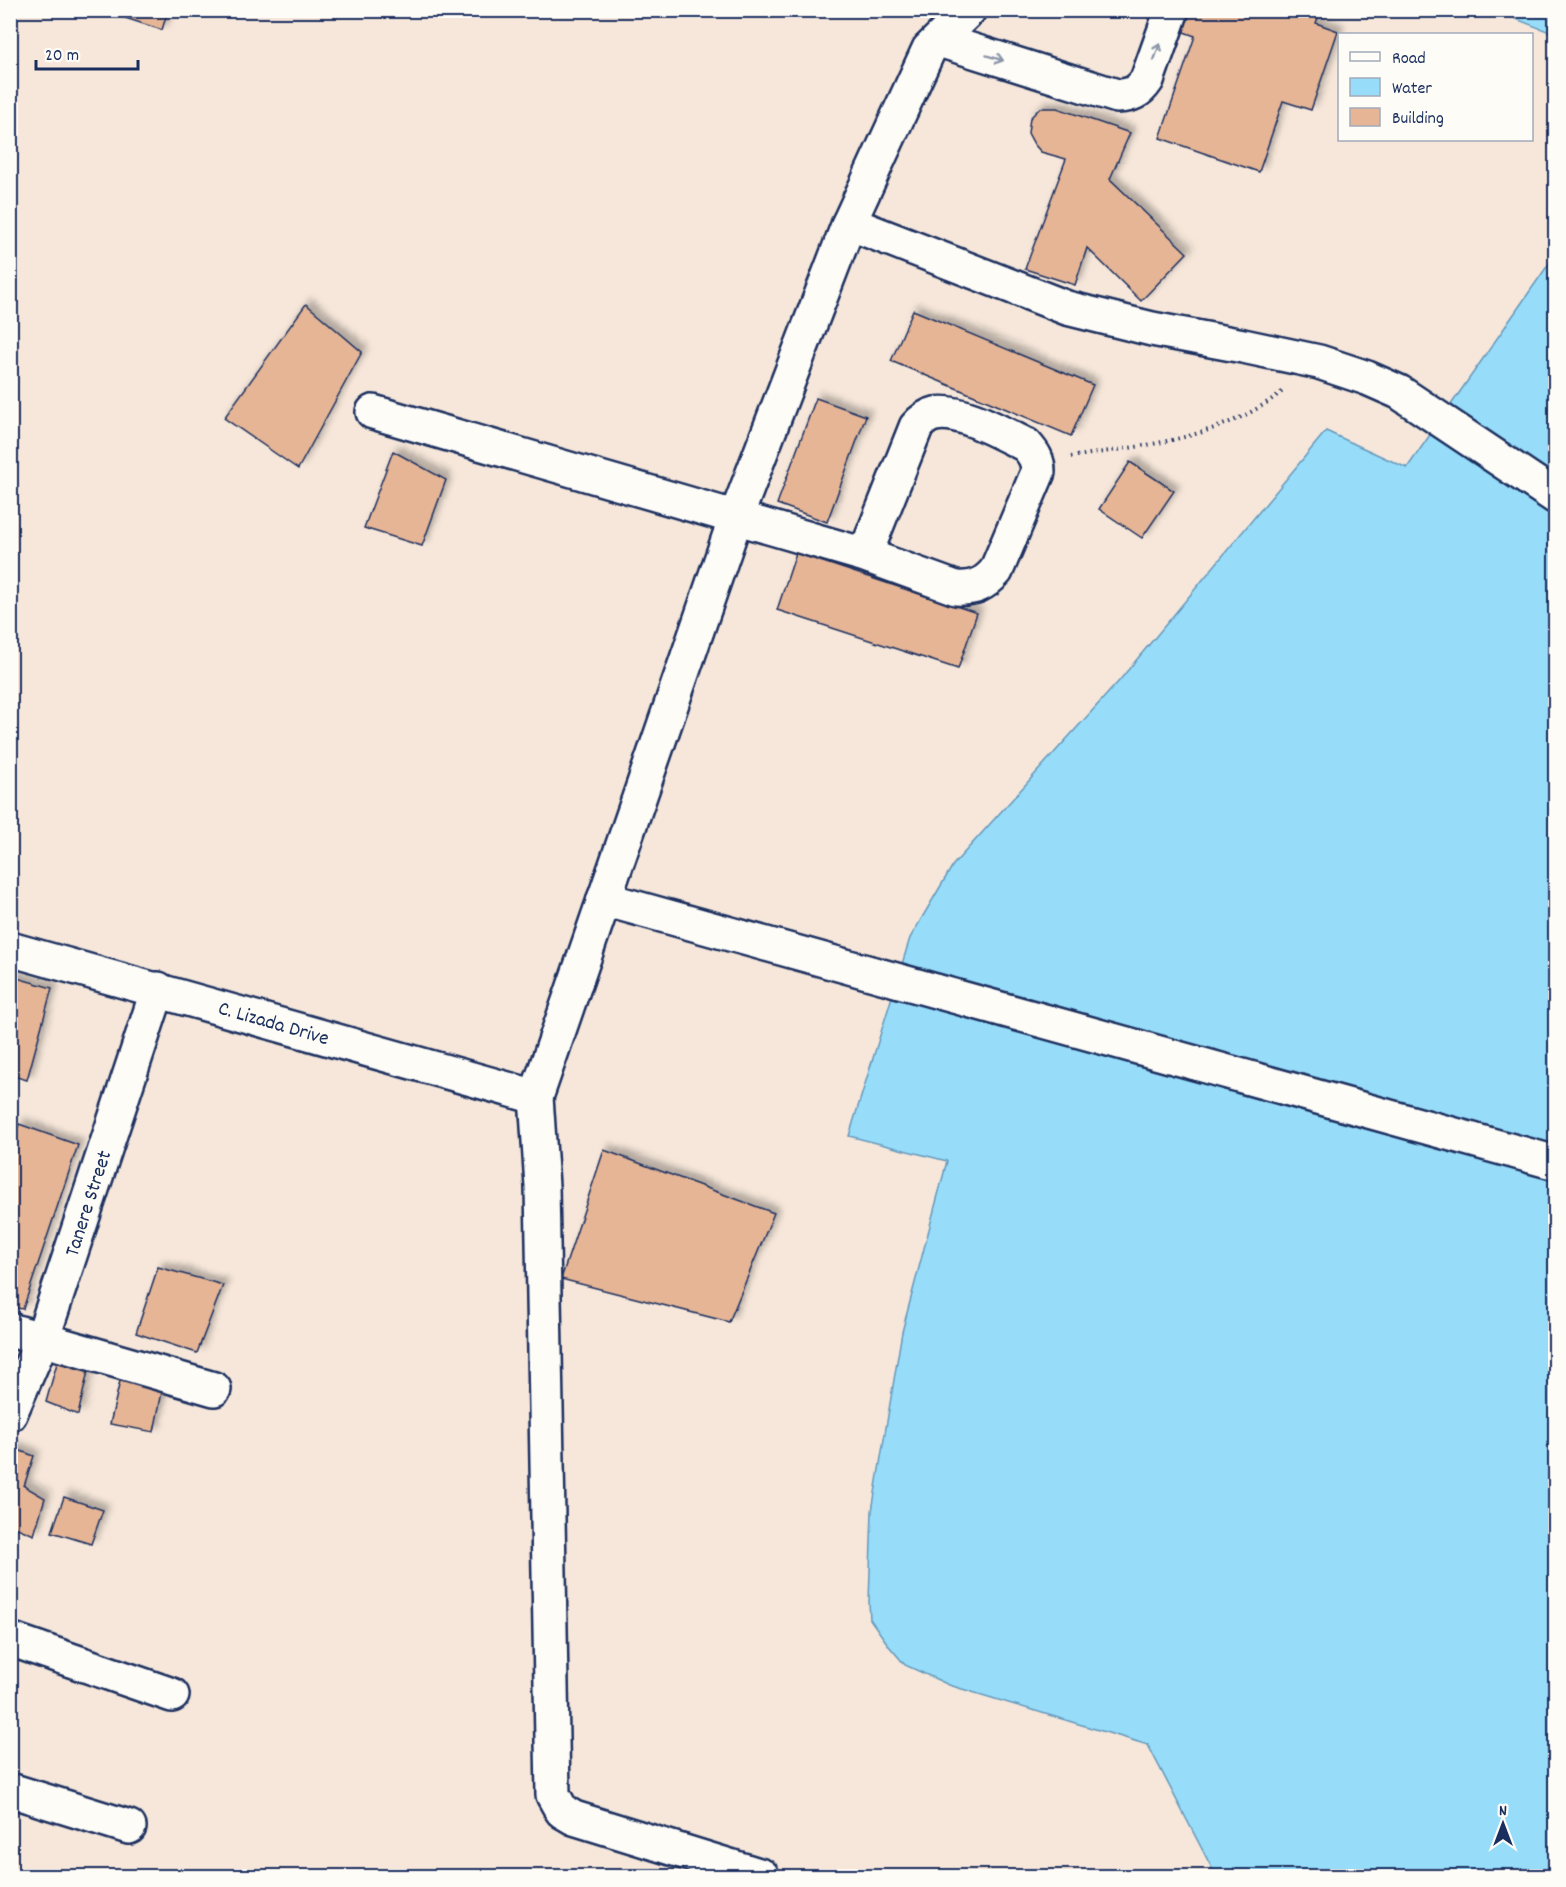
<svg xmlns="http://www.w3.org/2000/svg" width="1566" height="1887" font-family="Dekko,sans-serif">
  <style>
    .water { fill: #97ddf9; stroke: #6597bb; stroke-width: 1.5 }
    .building { fill: #e5b596; stroke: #1b2f5e; stroke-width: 1.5; filter: url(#shadow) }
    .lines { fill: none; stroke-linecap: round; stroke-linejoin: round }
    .minor-casing { stroke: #1b2f5e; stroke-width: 38 }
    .path { stroke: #1b2f5e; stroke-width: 4; stroke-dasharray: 1.5 4.5; stroke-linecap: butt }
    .minor { stroke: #fdfcf7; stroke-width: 33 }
    .oneway { stroke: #8c96aa }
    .labels { text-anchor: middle; stroke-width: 6; stroke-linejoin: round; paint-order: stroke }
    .street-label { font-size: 21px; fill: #1b2f5e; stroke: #fdfcf7 }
  </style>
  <defs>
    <filter id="shadow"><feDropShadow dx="5.5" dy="-5.5" stdDeviation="3" flood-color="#0004"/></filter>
  </defs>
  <rect width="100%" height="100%" fill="#f6e7da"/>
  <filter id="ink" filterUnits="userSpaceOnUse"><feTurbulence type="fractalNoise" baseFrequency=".0167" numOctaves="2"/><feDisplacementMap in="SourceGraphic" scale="12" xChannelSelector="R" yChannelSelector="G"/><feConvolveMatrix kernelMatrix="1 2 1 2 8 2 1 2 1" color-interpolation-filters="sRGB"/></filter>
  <g filter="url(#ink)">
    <g class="water">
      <polygon points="1495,11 1555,11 1555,34"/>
      <polygon points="1555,255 1555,1876 1216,1876 1148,1745 949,1685 905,1665 889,1646 870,1619 869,1602 872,1511 902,1332 947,1161 849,1136 910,938 953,865 1119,681 1326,431 1407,468"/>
    </g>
    <g class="building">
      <polygon points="101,10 168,10 162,30"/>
      <polygon points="1188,10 1321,10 1316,23 1338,31 1311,110 1283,101 1259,172 1160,138 1195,36 1181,31"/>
      <polygon points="1040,108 1057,108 1130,133 1110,179 1187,253 1141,301 1087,248 1075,285 1025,269 1066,159 1041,152 1034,144 1028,133 1030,118"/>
      <polygon points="306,304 362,352 298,469 224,418"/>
      <polygon points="913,310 1093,385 1071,436 891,361"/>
      <polygon points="816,398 866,416 827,522 777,504"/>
      <polygon points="393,451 446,480 422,546 364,528"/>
      <polygon points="1130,462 1174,491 1142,538 1099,509"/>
      <polygon points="796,553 977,613 958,669 777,610"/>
      <polygon points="10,976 52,988 27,1080 10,1075"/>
      <polygon points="19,1124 78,1145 23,1309 10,1307 10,1152"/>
      <polygon points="604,1150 774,1213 729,1322 561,1279"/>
      <polygon points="158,1267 223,1285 197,1353 136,1333"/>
      <polygon points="61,1349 91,1358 78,1415 46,1402"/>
      <polygon points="123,1368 164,1382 154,1432 110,1424"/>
      <polygon points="13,1448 34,1456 24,1486 45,1498 34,1535 10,1525 10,1457"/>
      <polygon points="64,1497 103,1510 91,1544 52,1532"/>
    </g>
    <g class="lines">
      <g class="minor-casing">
        <g id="minor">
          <path d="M939 40 1117 96C1131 96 1139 92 1147 80L1172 10"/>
          <polyline points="849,223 1067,308 1152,329 1243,346 1319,362 1367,378 1399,392 1556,497"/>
          <path d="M373 412 865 555 956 588C974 589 984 585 996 571L1038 472C1038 460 1034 454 1026 445 1003 434 961 409 935 414 926 416 921 421 916 427L865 555"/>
          <polyline points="604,899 1556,1163"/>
          <polyline points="10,949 536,1097"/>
          <polyline points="10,1330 214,1389"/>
          <polyline points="10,1414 42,1340 158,989"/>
          <polyline points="10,1639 172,1695"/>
          <polyline points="10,1790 129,1827"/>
          <polyline points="762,1876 574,1818 562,1811 553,1795 542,1186 536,1097 736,517 849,223 929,49 969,10"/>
        </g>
      </g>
      <path class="path" d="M1071 457C1145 445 1224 439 1284 390"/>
      <use href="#minor" class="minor"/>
    </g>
    <defs><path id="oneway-shaft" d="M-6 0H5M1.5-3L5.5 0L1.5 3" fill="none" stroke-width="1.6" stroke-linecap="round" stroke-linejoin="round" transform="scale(1.5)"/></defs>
    <g class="oneway">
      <use href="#oneway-shaft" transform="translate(1157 52) rotate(-70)"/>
      <use href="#oneway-shaft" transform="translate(995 58) rotate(17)"/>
    </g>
  </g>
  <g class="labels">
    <g class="street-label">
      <text transform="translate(274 1022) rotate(16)" y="7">C. Lizada Drive</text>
      <text transform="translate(87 1203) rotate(-72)" y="7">Tanere Street</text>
    </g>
  </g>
  <rect width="1566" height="1887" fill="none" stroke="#fdfcf7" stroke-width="36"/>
  <rect x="18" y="18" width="1530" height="1851" fill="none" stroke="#1b2f5e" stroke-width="2" filter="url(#ink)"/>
  <rect x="1338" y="33" width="195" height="108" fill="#fdfcf7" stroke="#a3aaba" stroke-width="1.5"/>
  <rect x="1350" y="52" width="30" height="9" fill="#fdfcf7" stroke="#a3aaba" stroke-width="1.5"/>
  <text x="1392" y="63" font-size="18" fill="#1b2f5e">Road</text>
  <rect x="1350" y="78" width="30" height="18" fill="#97ddf9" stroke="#a3aaba" stroke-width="1.5"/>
  <text x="1392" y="93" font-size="18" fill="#1b2f5e">Water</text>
  <rect x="1350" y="108" width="30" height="18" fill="#e5b596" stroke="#a3aaba" stroke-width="1.5"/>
  <text x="1392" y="123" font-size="18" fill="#1b2f5e">Building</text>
  <g transform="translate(1503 1824)" stroke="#fdfcf7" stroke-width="4.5" paint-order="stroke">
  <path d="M0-4.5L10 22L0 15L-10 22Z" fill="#1b2f5e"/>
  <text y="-9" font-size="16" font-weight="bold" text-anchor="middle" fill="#1b2f5e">N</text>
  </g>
  <path d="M36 60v9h102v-9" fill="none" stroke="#1b2f5e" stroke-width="3"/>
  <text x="45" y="60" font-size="18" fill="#1b2f5e" stroke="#fdfcf7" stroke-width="4.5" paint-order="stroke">20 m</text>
</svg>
